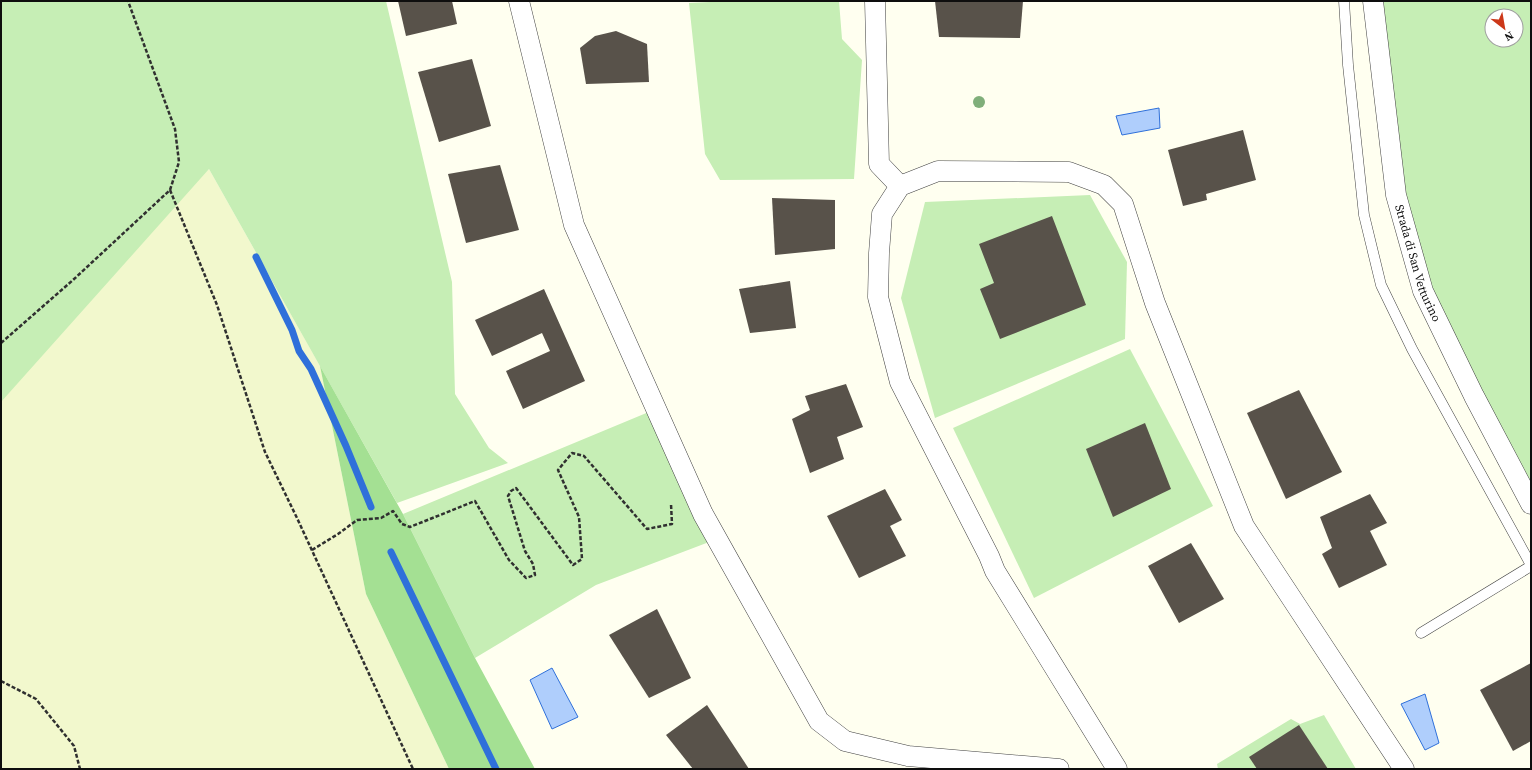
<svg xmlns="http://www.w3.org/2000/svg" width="1532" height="770" font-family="'Source Serif 4',serif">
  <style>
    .farmland { fill: #f2f8cd }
    .green { fill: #c6eeb5; fill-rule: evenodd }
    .forest { fill: #a4e093 }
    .water { fill: #afcefc; stroke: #2f70da }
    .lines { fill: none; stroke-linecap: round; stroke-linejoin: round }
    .stream { stroke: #2f70da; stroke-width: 7 }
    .building { fill: #58524a }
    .service-casing { stroke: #414141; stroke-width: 11 }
    .minor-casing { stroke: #414141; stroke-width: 21 }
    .path { stroke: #303030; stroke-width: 2.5; stroke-dasharray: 4 2; stroke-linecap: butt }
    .service { stroke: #fff; stroke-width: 10 }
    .minor { stroke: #fff; stroke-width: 20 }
    .tree { fill: #80af7a }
    .labels { text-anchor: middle; stroke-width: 4; stroke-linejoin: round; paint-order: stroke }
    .street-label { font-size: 12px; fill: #0e0e0e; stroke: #fff }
  </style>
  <rect width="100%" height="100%" fill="#fffff0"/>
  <polygon class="farmland" points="209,169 320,366 366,594 449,769 1,769 1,343"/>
  <g class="green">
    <polygon points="1,1 386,1 452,282 455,394 489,448 508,463 397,503 209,169 1,402"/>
    <polygon points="730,1 839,1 842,39 862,60 854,179 720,180 705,154 689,3"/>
    <path d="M1373 1H1531V504L1474 396 1396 195ZM1492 16H1516V40H1492Z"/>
    <polygon points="1090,195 1127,262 1125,339 935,418 901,298 925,202"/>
    <polygon points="1130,349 1213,506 1034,598 953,428"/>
    <polygon points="656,409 717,539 596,585 475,658 403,514"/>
    <polygon points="1324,715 1356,769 1218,769 1217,764 1291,719 1300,724"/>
  </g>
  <polygon class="forest" points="320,366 403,514 475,658 535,769 449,769 366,594"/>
  <g class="water">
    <polygon points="1159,108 1160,128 1122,135 1116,116"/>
    <polygon points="552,668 578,717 552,729 530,680"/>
    <polygon points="1425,694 1439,743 1425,750 1401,704"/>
  </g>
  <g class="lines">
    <g class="stream">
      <polyline points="256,257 292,330 299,351 311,369 346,446 371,507"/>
      <polyline points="391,552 496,769"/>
    </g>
  </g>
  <g class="building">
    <polygon points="398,1 452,1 457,24 406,36"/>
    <polygon points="935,1 1023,1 1020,38 939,37"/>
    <polygon points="616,31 647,44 649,82 586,84 580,48 595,36"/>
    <polygon points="472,59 491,126 439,142 418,72"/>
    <polygon points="1243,130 1256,180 1206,194 1207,200 1183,206 1168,150"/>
    <polygon points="500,165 519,230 466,243 448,174"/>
    <polygon points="772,198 835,200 835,249 775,255"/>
    <polygon points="1052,216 1086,305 1000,339 980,289 994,283 979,244"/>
    <polygon points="790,281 796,328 750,333 739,289"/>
    <polygon points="544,289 585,381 523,409 506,371 550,351 542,333 492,356 475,320"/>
    <polygon points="846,384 863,427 837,437 844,459 810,473 792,419 810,410 805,396"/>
    <polygon points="1299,390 1342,472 1286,499 1247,413"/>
    <polygon points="1145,423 1171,489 1113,517 1086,449"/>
    <polygon points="885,489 902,520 890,526 906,556 859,578 827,516"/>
    <polygon points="1370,494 1387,523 1370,531 1387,565 1339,588 1322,554 1332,548 1320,517"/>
    <polygon points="1191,543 1224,599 1179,623 1148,566"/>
    <polygon points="657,609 691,678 649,698 609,635"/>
    <polygon points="1531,663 1531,741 1513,751 1480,690"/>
    <polygon points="707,705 749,769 693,769 666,735"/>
    <polygon points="1299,725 1328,769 1257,769 1249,757"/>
  </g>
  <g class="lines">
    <g class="service-casing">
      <g id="service">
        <polyline points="1344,1 1348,65 1364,215 1381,285 1412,349 1531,565"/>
        <polyline points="1421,633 1531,566"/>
      </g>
    </g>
    <g class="minor-casing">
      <g id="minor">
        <polyline points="519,1 574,225 703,514 819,721 845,741 908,756 1059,769"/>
        <polyline points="875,1 879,164 900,186"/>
        <path id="s1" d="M1373 1 1396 195 1423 291 1474 396 1531 504"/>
        <polyline points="1117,769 995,571 989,556 900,382 878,297 879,253 882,214 900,186 938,171 1069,172 1104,185 1123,204 1155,303 1244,526 1404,769"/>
      </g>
    </g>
    <g class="path">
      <polyline points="170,190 217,305 265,452 297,518 413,769"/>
      <polyline points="1,343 73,280 170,190 179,162 175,129 128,1"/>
      <polyline points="312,550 338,534 357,520 381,518 393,511 402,524 410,527 475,501 509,560 526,578 535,575 533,564 525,551 508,496 511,491 516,488 573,565 582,559 579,517 558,470 572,453 584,456 647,529 672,524 671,504"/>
      <polyline points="1,681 36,699 74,746 80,769"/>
    </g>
    <use href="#service" class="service"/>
    <use href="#minor" class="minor"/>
  </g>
  <circle class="tree" cx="979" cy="102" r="6"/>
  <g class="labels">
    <g class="street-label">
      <text dy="4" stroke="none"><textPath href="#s1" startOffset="267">Strada di San Vetturino</textPath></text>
    </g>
  </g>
  <rect width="1532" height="770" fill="none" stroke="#0e0e0e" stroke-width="4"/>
  <g transform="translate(1504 28) rotate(149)"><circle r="19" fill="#ffffff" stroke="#9f9f9f"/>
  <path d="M0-3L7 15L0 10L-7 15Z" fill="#cc3819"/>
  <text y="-6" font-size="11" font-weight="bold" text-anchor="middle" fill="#0e0e0e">N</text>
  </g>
</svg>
